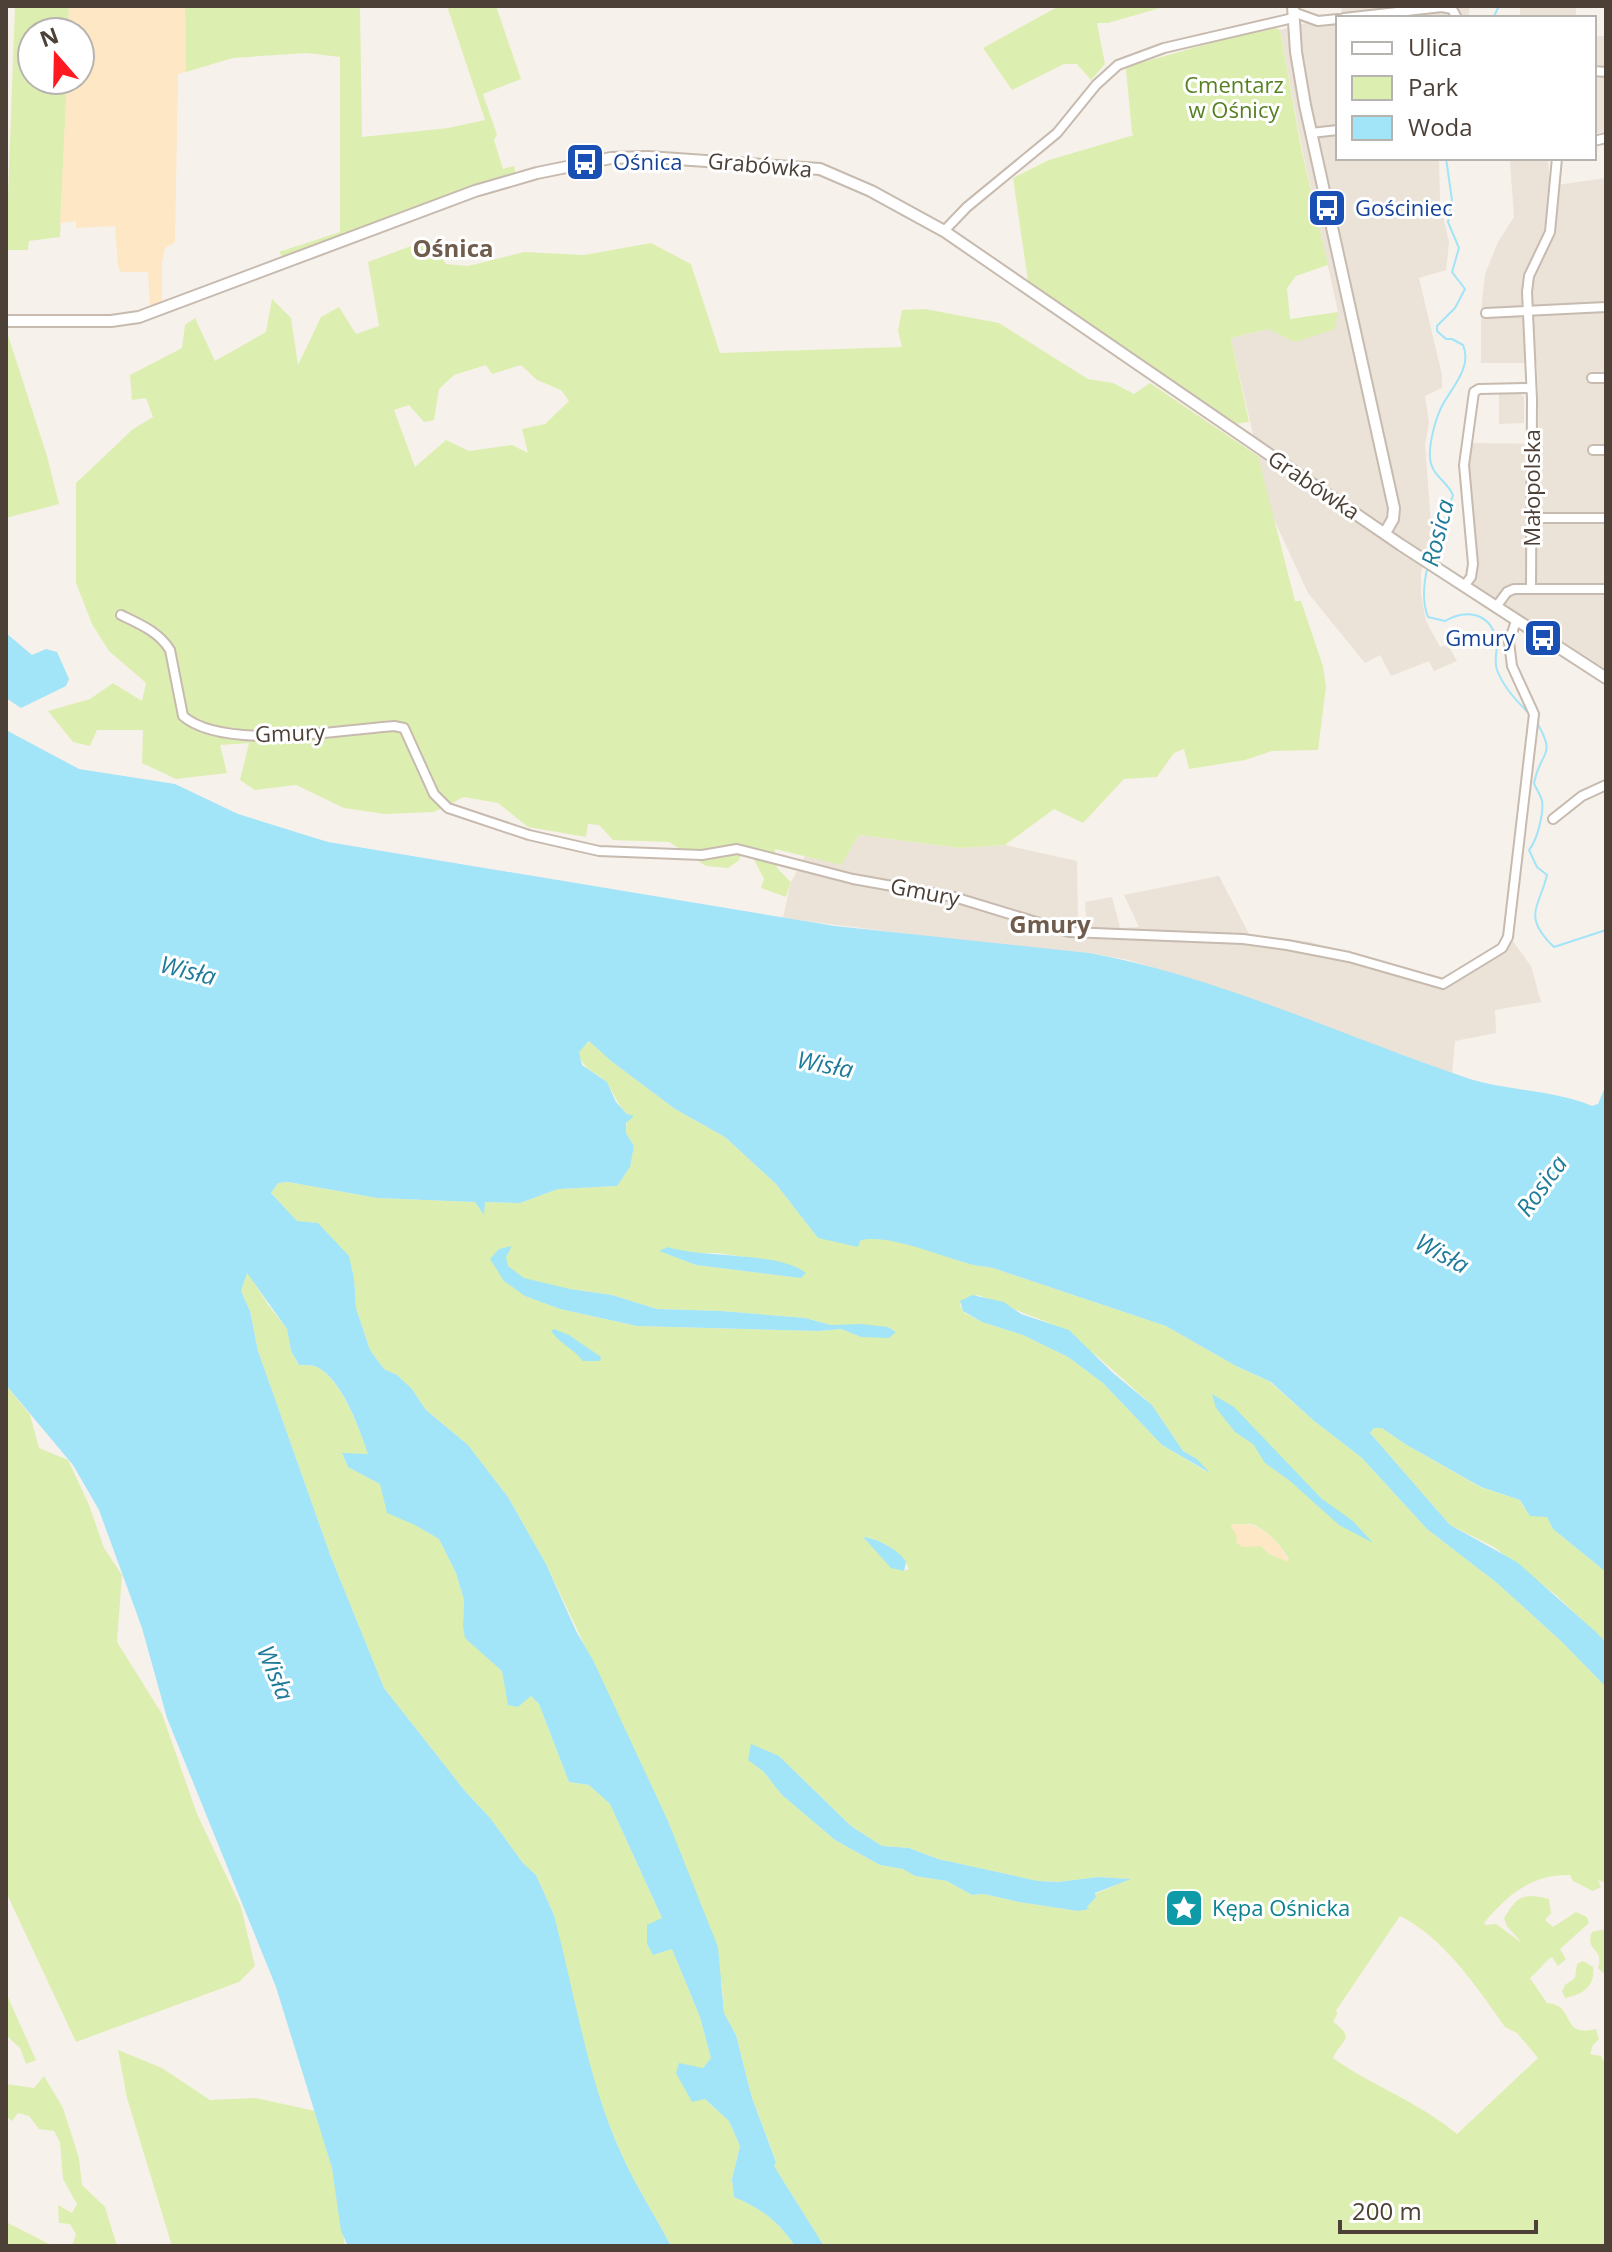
<svg xmlns="http://www.w3.org/2000/svg" width="1612" height="2252" font-family="'Open Sans',sans-serif">
  <style>
    .residential { fill: #ebe2d8 }
    .green { fill: #ddefb0; fill-rule: evenodd }
    .sand { fill: #fde7c4 }
    .water { fill: #a2e4f8 }
    .lines { fill: none; stroke-linecap: round; stroke-linejoin: round }
    .stream { stroke: #a2e4f8; stroke-width: 2 }
    .minor-casing { stroke: #c7baaf; stroke-width: 12 }
    .tertiary-casing { stroke: #c7baaf; stroke-width: 14 }
    .minor { stroke: #fff; stroke-width: 8 }
    .tertiary { stroke: #fff; stroke-width: 10 }
    .labels { text-anchor: middle; stroke-width: 6; stroke-linejoin: round; paint-order: stroke }
    .park-label { font-size: 22px; fill: #568022; stroke: #fff }
    .transit-label { font-size: 22px; fill: #164399; stroke: #fff; text-anchor: start }
    .street-label { font-size: 22px; fill: #4c4037; stroke: #fff }
    .culture-label { font-size: 22px; fill: #0d838f; stroke: #fff; text-anchor: start }
    .neighbourhood-label { font-size: 24px; font-weight: bold; fill: #705c4d; stroke: #fff }
    .water-label { font-size: 24px; font-style: italic; fill: #1e7b99; stroke: #fff }
  </style>
  <rect width="100%" height="100%" fill="#f7f1eb"/>
  <g class="residential">
    <polygon points="1342,6 1470,6 1468,18 1338,18 1338,158 1439,158 1440,203 1449,242 1446,270 1419,278 1442,375 1442,388 1425,396 1429,422 1425,445 1432,537 1421,572 1421,594 1426,621 1440,647 1448,645 1457,661 1434,671 1429,661 1391,676 1380,655 1365,663 1308,593 1271,513 1231,338 1338,312 1302,148 1280,30 1341,14"/>
    <rect x="1520" y="6" width="56" height="12"/>
    <polygon points="1594,36 1604,36 1606,96 1606,131 1594,134"/>
    <polygon points="1514,158 1548,158 1550,186 1606,178 1606,671 1474,586 1474,545 1467,460 1469,443 1539,444 1537,363 1481,363 1481,311 1485,274 1498,242 1514,217 1510,162"/>
    <polygon points="1499,392 1519,392 1524,397 1524,423 1499,424"/>
    <polygon points="859,835 960,848 1005,845 1077,861 1078,926 1087,926 1085,902 1112,897 1120,928 1139,927 1124,895 1219,876 1249,934 1310,942 1441,979 1512,940 1531,966 1541,1002 1495,1010 1496,1033 1455,1041 1452,1073 1208,985 1129,960 1089,953 955,940 783,918 791,882 805,856 841,864"/>
  </g>
  <g class="green">
    <polygon points="15,6 69,6 68,32 32,32 32,80 67,80 60,237 29,241 28,250 6,250"/>
    <polygon points="185,6 360,6 362,137 448,128 485,120 447,6 496,6 521,79 483,94 497,135 494,140 503,169 514,166 516,175 284,259 279,252 340,232 340,57 307,53 233,58 186,72"/>
    <polygon points="1059,6 1167,6 1108,23 1097,23 1105,64 1091,80 1077,64 1064,64 1012,90 983,48"/>
    <polygon points="1271,26 1280,30 1301,147 1328,265 1296,276 1287,288 1290,319 1338,312 1335,329 1295,342 1268,329 1231,338 1249,422 1235,424 1028,281 1013,178 1049,160 1134,135 1132,133 1126,69 1133,65"/>
    <path d="M430 239 446 264 468 266 524 252 584 255 651 243 691 264 720 353 902 347 898 331 902 310 925 309 999 323 1088 379 1113 383 1134 394 1150 383 1258 456 1295 601H1301L1323 666 1326 687 1318 750 1272 751 1245 760 1189 769 1184 749 1174 753 1157 777 1124 779 1083 823 1054 809 1005 845 960 848 859 835 841 865 775 849 777 868 791 882 786 897 761 888 764 879 747 846 738 861 728 868 706 866 669 842 613 840 599 825 588 824 586 837 528 827 498 803 464 797 434 812 385 814 344 808 296 785 255 790 240 780 249 743 220 745 227 773 176 779 142 763 143 730H97L90 746 73 742 48 711 90 699 113 683 142 701 146 683 109 651 92 624 76 583V483L133 429 153 417 146 398 132 400 130 375 182 348 185 325 195 318 215 361 266 332 272 299 291 318 298 365 321 317 339 307 356 334 379 326 368 262ZM486 365 492 374 521 365 537 380 561 390 569 401 545 424 522 429 528 453 512 445 469 451 446 440 415 467 394 410 409 405 424 422 434 420 439 389 454 375Z"/>
    <polygon points="6,329 47,456 59,504 6,518"/>
    <path d="M590 1041 611 1061 675 1109 725 1137 776 1184 818 1238 859 1245 861 1239C895 1234 942 1257 974 1265 981 1267 987 1266 993 1268L1166 1326 1236 1366 1270 1382 1313 1420 1362 1458 1427 1529 1497 1583 1561 1641 1606 1687V1883L1598 1880 1601 1887 1593 1891 1573 1881 1570 1875C1532 1874 1507 1895 1484 1923L1486 1925 1496 1924 1522 1943 1507 1926 1504 1918C1518 1895 1523 1893 1549 1899L1551 1913 1545 1920 1553 1927 1576 1912 1587 1917 1589 1923 1560 1949 1566 1959 1558 1966 1552 1957C1543 1963 1539 1971 1530 1978L1547 2003C1577 2005 1559 2038 1596 2029L1599 2039 1593 2045 1590 2054 1601 2056 1606 2066V2246H824L774 2166 776 2161 752 2098 736 2035 724 2013 722 1984 668 1821 546 1564 508 1497 468 1445 426 1410 412 1389 397 1375 384 1369 370 1350 356 1308 354 1278 348 1256 318 1223 297 1221 271 1193 278 1183 288 1182 377 1198 476 1202 484 1214V1202L520 1203 558 1189 617 1186 630 1166 634 1146 626 1133 627 1114C618 1105 615 1096 609 1086 599 1070 586 1076 578 1052ZM668 1247 683 1253H718L779 1262 802 1270 801 1278 696 1265 660 1251ZM570 1289 612 1295 657 1309 721 1311 805 1318 831 1325 888 1327 896 1332 861 1337 841 1329 819 1331 637 1326 560 1309 525 1296ZM978 1295 1052 1324 1097 1356 1152 1405 1183 1451 1197 1459 1207 1472 1162 1445 1103 1383 1068 1357 1023 1335 982 1322 965 1313 959 1304ZM1235 1524C1240 1525 1244 1524 1249 1524 1263 1525 1284 1548 1289 1560L1269 1554 1261 1546H1243L1237 1543 1238 1537 1231 1526ZM864 1537C881 1539 903 1553 909 1569L904 1571 867 1542ZM779 1756 851 1826 882 1846 909 1848 938 1859 1038 1881 1058 1882 1098 1877 1130 1879 1095 1894 1096 1897 1087 1907 1078 1911 1019 1902 984 1894 972 1895 947 1881 915 1876 903 1869 880 1865 835 1840 782 1795 763 1771ZM1400 1916C1445 1939 1476 1986 1505 2027L1517 2033 1538 2058 1457 2134C1417 2101 1374 2087 1333 2058 1341 2040 1357 2039 1333 2022L1338 2012H1335Z"/>
    <path d="M247 1272 269 1306 287 1329 291 1351 298 1364C304 1365 313 1365 317 1367 342 1380 360 1431 369 1455L342 1454 348 1467 380 1484 415 1525 439 1539 456 1573 464 1600 463 1626 502 1671 509 1704 518 1707 530 1695 539 1704 569 1782 589 1785 610 1804 662 1918 653 1955 672 1949 700 2017 711 2058 703 2068 705 2099 729 2121 740 2146 732 2179 734 2197C762 2209 778 2221 795 2246H671C655 2215 635 2185 621 2153 587 2078 573 1994 554 1915L536 1875 523 1863 491 1819 465 1791 384 1688 331 1557 258 1351 250 1311 241 1291Z"/>
    <polygon points="6,1385 30,1415 39,1448 68,1460 89,1505 104,1548 122,1575 117,1642 162,1714 197,1814 241,1907 255,1966 239,1982 76,2042 6,1892"/>
    <path d="M1374 1428H1382L1405 1444 1480 1487 1520 1500C1526 1513 1532 1517 1547 1516L1553 1529 1606 1572V1643L1557 1596 1494 1547 1450 1525 1370 1433Z"/>
    <path d="M1606 1929V1972L1603 1973 1598 1968C1605 1948 1584 1951 1592 1932Z"/>
    <path d="M1583 1961 1593 1967C1596 1986 1582 1995 1565 1998L1562 1991 1565 1985 1575 1978 1577 1964Z"/>
    <polygon points="6,1993 36,2060 26,2064 20,2048 6,2035"/>
    <polygon points="118,2050 162,2068 210,2100 256,2098 315,2111 332,2168 345,2246 172,2246 127,2098"/>
    <polygon points="44,2076 63,2108 79,2158 82,2185 105,2207 117,2246 72,2246 76,2234 70,2224 59,2223 58,2205 72,2213 77,2204 63,2179 60,2142 54,2131 39,2129 29,2116 18,2113 12,2121 6,2116 6,2084 34,2088"/>
    <polygon points="6,2222 53,2246 6,2246"/>
  </g>
  <g class="sand">
    <polygon points="69,6 185,6 186,72 178,74 175,242 165,248 162,263 162,301 150,306 148,272 121,272 118,266 115,226 76,228 76,221 60,223 67,80 80,80 80,32 68,32"/>
    <path d="M1235 1524C1243 1526 1247 1523 1254 1526 1268 1530 1284 1549 1289 1562L1269 1554 1261 1546 1243 1547 1236 1543 1237 1537 1231 1525Z"/>
  </g>
  <g class="water">
    <polygon points="6,633 32,655 46,649 57,652 69,679 66,686 21,708 6,698"/>
    <path d="M6 730 79 769 175 784 238 814 328 842 835 926 1089 953C1217 976 1343 1036 1467 1078 1507 1091 1555 1090 1592 1106L1598 1104 1606 1085V1572L1553 1529 1547 1517 1530 1516 1520 1500 1481 1487 1405 1444 1382 1428H1374L1370 1433 1450 1525 1517 1562 1597 1633 1606 1643V1687L1561 1641 1497 1583 1427 1529 1362 1458 1313 1420 1271 1382 1236 1366 1166 1326 993 1268C987 1266 981 1267 974 1265 944 1258 892 1234 861 1240L858 1247 818 1238 776 1184 725 1137 675 1109 611 1061 589 1041 579 1052 582 1065 607 1082 616 1102 627 1114 634 1116 626 1123V1133L634 1146 630 1167 617 1186 558 1189 520 1203 485 1202 484 1215 475 1202 377 1198 288 1182 278 1183 271 1193 297 1221 318 1223 349 1256 354 1278 356 1308 370 1350 384 1369 397 1375 412 1389 426 1410 468 1445 508 1497 546 1564 576 1631 593 1660 668 1821 718 1947 724 2013 736 2035 752 2098 776 2162 774 2166 824 2246H795C778 2221 762 2209 734 2197L732 2179 740 2146 729 2121 705 2099 692 2102 676 2073 679 2063 703 2068 711 2058 700 2017 672 1949 653 1955 647 1944V1925L662 1918 610 1804 589 1785 569 1782 539 1704 531 1696 518 1707 508 1705 502 1671 465 1638 463 1626 464 1600 456 1573 439 1539 415 1525 387 1513 380 1484 348 1467 342 1453 368 1454C360 1430 342 1379 317 1367 313 1365 304 1365 299 1365L291 1351 287 1329 247 1273 241 1291 250 1311 258 1351 331 1557 384 1688 465 1791 491 1819 523 1863 536 1875 554 1915C575 1994 587 2078 621 2153 635 2185 655 2215 671 2246H348L341 2231 332 2168 276 1987 167 1718 142 1628 99 1510 73 1465 6 1385Z"/>
    <polygon points="512,1246 506,1257 508,1266 524,1278 570,1289 612,1295 657,1309 721,1311 805,1318 831,1325 861,1324 888,1327 896,1332 889,1338 861,1337 841,1329 819,1331 637,1326 560,1309 525,1296 504,1281 490,1259 499,1249"/>
    <path d="M668 1247C706 1259 777 1251 806 1273L801 1278 696 1265 659 1251Z"/>
    <polygon points="972,1295 1004,1302 1021,1314 1069,1330 1113,1373 1152,1405 1183,1451 1197,1459 1210,1473 1162,1445 1103,1383 1068,1357 1023,1335 982,1322 963,1311 960,1301"/>
    <path d="M554 1329 569 1335 601 1357 600 1361H583C574 1349 560 1344 551 1331Z"/>
    <polygon points="1212,1394 1234,1407 1322,1499 1353,1521 1373,1543 1339,1525 1290,1481 1265,1463 1253,1444 1235,1432 1216,1408"/>
    <path d="M863 1537C877 1538 899 1550 906 1562L904 1571 891 1568Z"/>
    <polygon points="751,1744 779,1756 851,1826 882,1846 909,1848 938,1859 1038,1881 1058,1882 1098,1877 1131,1879 1095,1893 1096,1897 1087,1907 1089,1909 1078,1911 1019,1902 984,1894 972,1895 947,1881 915,1876 903,1869 880,1865 835,1840 782,1795 763,1771 748,1760"/>
  </g>
  <g class="lines">
    <g class="stream">
      <polyline points="1493,18 1499,6"/>
      <path d="M1431 560 1453 495C1447 481 1431 475 1430 458 1429 443 1435 421 1441 408 1450 389 1473 368 1463 345L1452 339H1446L1437 331V326L1455 308 1465 289 1452 272 1459 248 1448 222 1452 200 1446 158"/>
      <path d="M1428 565C1424 581 1422 602 1428 617L1445 621C1465 609 1489 612 1496 638 1499 649 1493 659 1497 670 1503 686 1519 704 1532 716"/>
      <path d="M1536 721C1558 758 1540 750 1534 783 1536 789 1541 795 1542 801 1544 813 1537 841 1529 850L1537 867 1547 875C1539 908 1522 916 1554 947L1606 930"/>
    </g>
    <g class="minor-casing">
      <g id="minor">
        <polyline points="1293,12 1318,21 1338,19"/>
        <polyline points="1344,18 1442,7 1452,9 1457,18"/>
        <polyline points="1594,71 1606,72"/>
        <polyline points="1311,133 1338,130"/>
        <polyline points="1594,141 1606,138"/>
        <polyline points="944,231 967,207 1057,133 1096,85 1118,65 1164,48 1293,18"/>
        <polyline points="1486,313 1606,307"/>
        <polyline points="1592,378 1606,378"/>
        <polyline points="1593,450 1606,450"/>
        <polyline points="1532,518 1606,518"/>
        <polyline points="1464,586 1471,577 1473,564 1464,465 1474,392 1479,389 1531,388"/>
        <polyline points="1531,589 1532,399 1527,292 1529,276 1550,232 1557,158"/>
        <polyline points="1496,607 1507,592 1514,589 1606,589"/>
        <path d="M121 615C140 624 159 632 170 650L183 716C223 751 343 730 394 726L404 728 434 794 448 808 529 835 599 851 702 855 737 849 853 879 954 897 1069 932 1243 939 1287 945 1349 957 1443 984 1502 948 1508 937 1534 714 1512 666 1509 642 1516 621"/>
        <polyline points="1553,819 1582,796 1606,785"/>
      </g>
    </g>
    <g class="tertiary-casing">
      <g id="tertiary">
        <polyline points="1293,6 1296,52 1305,105 1394,508 1393,519 1385,533"/>
        <polyline points="6,321 111,321 139,317 475,191 537,173 611,158 648,157 820,169 871,191 944,231 1401,545 1606,678"/>
      </g>
    </g>
    <use href="#minor" class="minor"/>
    <use href="#tertiary" class="tertiary"/>
  </g>
  <defs>
    <g id="bus-square" transform="scale(2)"><rect x="-9" y="-9" width="18" height="18" rx="4" fill="#1a4fb4" stroke="#fff"/><path d="M-5-6H5V4H4V6H2V4H-2V6H-4V4H-5ZM-3.5-4V0h7V-4ZM-3.5 1.2v1.5H-2V1.2ZM2 1.2v1.5H3.5V1.2Z" fill="#fff"/></g>
    <g id="sight-square" transform="scale(2)"><rect x="-9" y="-9" width="18" height="18" rx="4" fill="#0f9aa8" stroke="#fff"/><path d="M0-6L1.8-2.2L6-1.7L2.9 1.2L3.7 5.4L0 3.3L-3.7 5.4L-2.9 1.2L-6-1.7L-1.8-2.2Z" fill="#fff"/></g>
  </defs>
  <g fill-rule="evenodd">
    <use href="#bus-square" x="585" y="162"/>
    <use href="#bus-square" x="1327" y="208"/>
    <use href="#bus-square" x="1543" y="638"/>
    <use href="#sight-square" x="1184" y="1908"/>
  </g>
  <g class="labels">
    <g class="park-label">
      <text x="1234" y="93">Cmentarz<tspan x="1234" dy="25">w Ośnicy</tspan></text>
    </g>
    <g class="transit-label">
      <text x="613" y="170">Ośnica</text>
      <text x="1355" y="216">Gościniec</text>
      <text x="1515" y="646" text-anchor="end">Gmury</text>
    </g>
    <g class="street-label">
      <text transform="translate(760 165) rotate(5)" y="8">Grabówka</text>
      <text transform="translate(1314 485) rotate(34)" y="8">Grabówka</text>
      <text transform="translate(1532 488) rotate(-90)" y="8">Małopolska</text>
      <text transform="translate(290 733) rotate(-2)" y="8">Gmury</text>
      <text transform="translate(925 892) rotate(11)" y="8">Gmury</text>
    </g>
    <g class="culture-label">
      <text x="1212" y="1916">Kępa Ośnicka</text>
    </g>
    <g class="neighbourhood-label">
      <text x="453" y="257">Ośnica</text>
      <text x="1050" y="933">Gmury</text>
    </g>
    <g class="water-label">
      <text transform="translate(1438 533) rotate(-76)" y="8">Rosica</text>
      <text transform="translate(188 971) rotate(14)" y="8">Wisła</text>
      <text transform="translate(825 1065) rotate(11)" y="8">Wisła</text>
      <text transform="translate(1542 1186) rotate(-54)" y="8">Rosica</text>
      <text transform="translate(1442 1254) rotate(29)" y="8">Wisła</text>
      <text transform="translate(275 1673) rotate(67)" y="8">Wisła</text>
    </g>
  </g>
  <rect width="1612" height="2252" fill="none" stroke="#4c4037" stroke-width="16"/>
  <rect x="1336" y="16" width="260" height="144" fill="#ffffff" stroke="#b7b3af" stroke-width="2"/>
  <rect x="1352" y="42" width="40" height="12" fill="#ffffff" stroke="#b7b3af" stroke-width="2"/>
  <text x="1408" y="56" font-size="24" fill="#4c4037">Ulica</text>
  <rect x="1352" y="76" width="40" height="24" fill="#ddefb0" stroke="#b7b3af" stroke-width="2"/>
  <text x="1408" y="96" font-size="24" fill="#4c4037">Park</text>
  <rect x="1352" y="116" width="40" height="24" fill="#a2e4f8" stroke="#b7b3af" stroke-width="2"/>
  <text x="1408" y="136" font-size="24" fill="#4c4037">Woda</text>
  <g transform="translate(56 56) rotate(340)"><circle r="38" fill="#ffffff" stroke="#b7b3af" stroke-width="2"/>
  <path d="M0-6L14 30L0 20L-14 30Z" fill="#ff1920"/>
  <text y="-12" font-size="22" font-weight="bold" text-anchor="middle" fill="#4c4037">N</text>
  </g>
  <path d="M1340 2220v12h196v-12" fill="none" stroke="#4c4037" stroke-width="4"/>
  <text x="1352" y="2220" font-size="24" fill="#4c4037" stroke="#ffffff" stroke-width="6" paint-order="stroke">200 m</text>
</svg>
